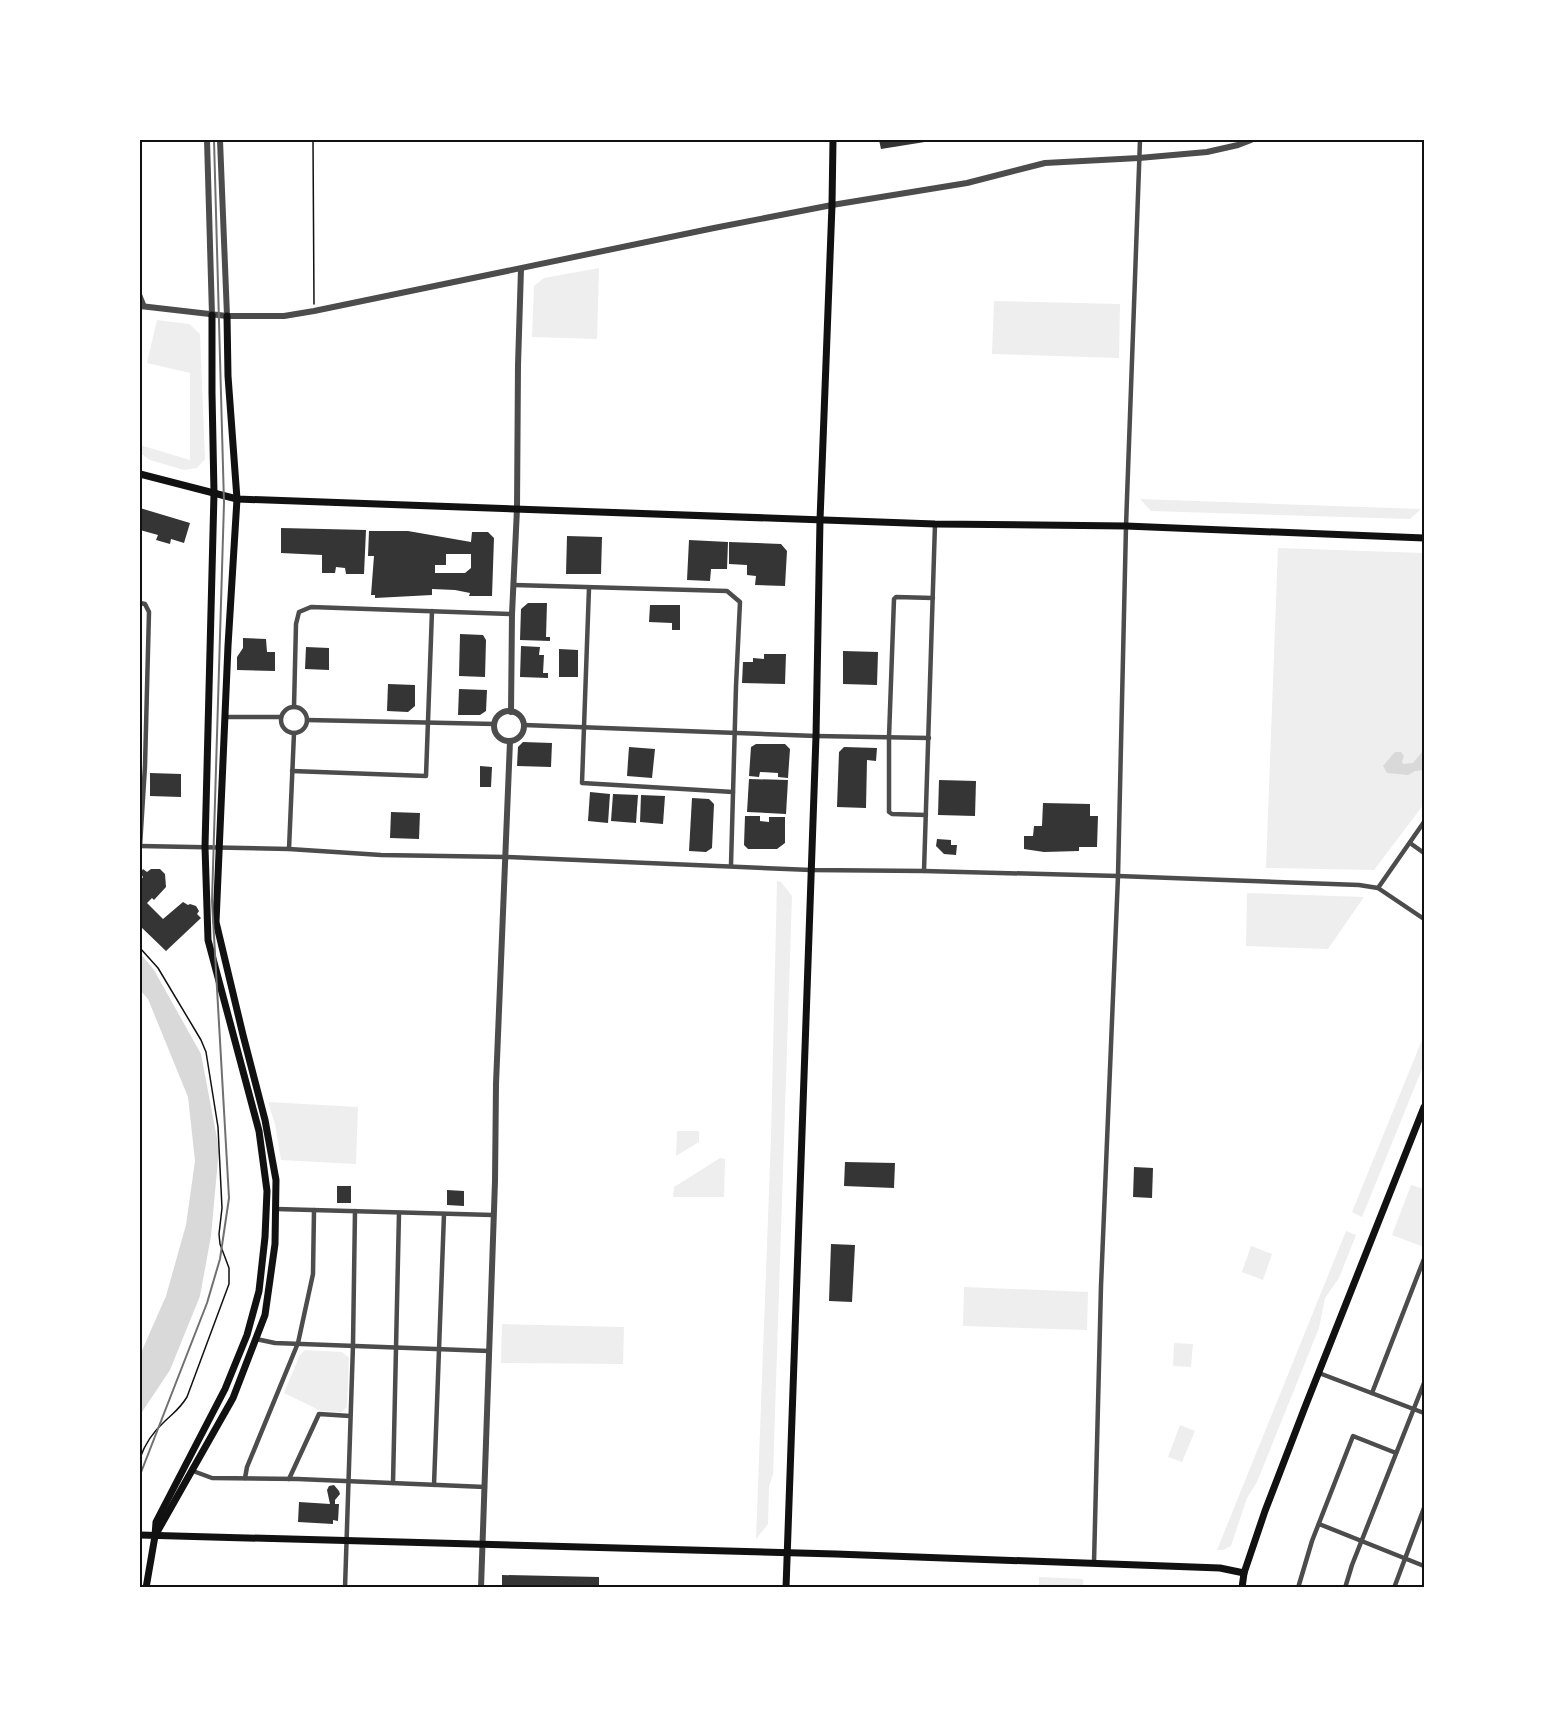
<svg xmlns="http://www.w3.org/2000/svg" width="1564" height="1727" font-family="'Nunito Sans',sans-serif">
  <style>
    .green { fill: #eee }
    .water { fill: #d9d9d9 }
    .building { fill: #353535; fill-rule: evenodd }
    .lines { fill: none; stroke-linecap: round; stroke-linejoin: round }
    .path { stroke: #111; stroke-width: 1.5 }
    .minor { stroke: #4c4c4c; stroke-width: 4.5 }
    .tertiary { stroke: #4c4c4c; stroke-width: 6 }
    .secondary { stroke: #111; stroke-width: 7 }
    .rail { stroke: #707070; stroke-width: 2 }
    .neatline { fill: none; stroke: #111; stroke-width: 2 }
  </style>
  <rect width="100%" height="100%" fill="#fff"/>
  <g class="green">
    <polygon points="599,268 597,339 532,337 534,286 544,278"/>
    <polygon points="994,301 1120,304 1119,358 992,354"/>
    <polygon points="157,320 189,324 200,334 205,459 197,468 184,470 150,460 140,453 140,445 190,460 190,373 147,363"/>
    <polygon points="1140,499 1421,509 1410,519 1151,511"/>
    <polygon points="1278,548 1424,553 1424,804 1374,870 1266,868"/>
    <polygon points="777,881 781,882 792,896 773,1474 769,1486 768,1524 756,1539 771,1137"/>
    <polygon points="1247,893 1364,897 1328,949 1246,946"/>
    <polygon points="1424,1035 1424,1064 1362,1217 1352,1212"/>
    <polygon points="268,1102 358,1107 356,1164 281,1160 275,1124"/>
    <polygon points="677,1131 699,1131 699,1142 676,1156"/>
    <polygon points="720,1158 725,1159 724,1197 673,1197 674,1187"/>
    <polygon points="1411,1185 1424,1189 1424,1247 1392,1235"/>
    <polygon points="1346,1231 1356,1235 1339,1278 1325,1298 1319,1328 1257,1482 1247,1498 1231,1546 1223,1550 1217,1550"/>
    <polygon points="1251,1246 1272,1254 1263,1280 1242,1272"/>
    <polygon points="964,1287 1088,1292 1087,1330 963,1326"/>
    <polygon points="502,1324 624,1327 623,1364 501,1363"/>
    <polygon points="1174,1343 1193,1344 1191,1367 1173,1366"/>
    <polygon points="305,1350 342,1352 349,1358 347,1407 342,1412 321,1411 284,1393 300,1355"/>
    <polygon points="1180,1425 1195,1431 1182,1462 1168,1457"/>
    <polygon points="1039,1577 1083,1579 1083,1587 1039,1587"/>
  </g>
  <g class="water">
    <polygon points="1395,752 1401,752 1404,756 1402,761 1403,764 1413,763 1422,752 1424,752 1424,770 1415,771 1408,775 1387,773 1383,766"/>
    <polygon points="140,953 154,970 201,1054 219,1149 211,1236 200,1296 170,1370 140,1415 140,1355 166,1296 186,1225 195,1161 188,1097 148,999 140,990"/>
  </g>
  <g class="building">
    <polygon points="879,140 931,140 931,141 881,149"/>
    <polygon points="140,508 190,523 184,543 171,539 170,544 156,540 158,535 140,530"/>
    <polygon points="281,528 366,530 364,574 346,574 345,568 336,567 335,573 322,573 322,555 281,553"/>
    <path d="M369 531H408L471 542 472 532H488L494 538 492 596H469L470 593 455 590 432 589V595L375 598V595H371L374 556H368ZM446 554H471V568L465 573H435V565H446Z"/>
    <polygon points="567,536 602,537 601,574 566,574"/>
    <polygon points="689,540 728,542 727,569 711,569 710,581 687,580"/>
    <polygon points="729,542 781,544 787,551 785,586 755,585 756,576 747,575 747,565 729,564"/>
    <polygon points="528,603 547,603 546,637 550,637 550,641 520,640 521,609"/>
    <polygon points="650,605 680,605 680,630 672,630 672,623 649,622"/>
    <polygon points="460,634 483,635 486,640 485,677 459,676"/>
    <polygon points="243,638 266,639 267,652 275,652 275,671 237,670 237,657 243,648"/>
    <polygon points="521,646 540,647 539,655 544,655 543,673 548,673 548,678 520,677"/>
    <polygon points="306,647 329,648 329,670 305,669"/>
    <polygon points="559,649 578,650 578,677 559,677"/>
    <polygon points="843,651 878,652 877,685 843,684"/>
    <polygon points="764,654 786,654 785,684 742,683 743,662 753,662 753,658 764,659"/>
    <polygon points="388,684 415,685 415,706 408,712 387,711"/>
    <polygon points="459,689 487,690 486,711 480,715 458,715"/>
    <polygon points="523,742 552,743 551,767 517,766 518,747"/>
    <polygon points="756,744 785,744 790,749 788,778 778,777 778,773 760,772 759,777 749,776 751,747"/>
    <polygon points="629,747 655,749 652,778 627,776"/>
    <polygon points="844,747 877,748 876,761 867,760 866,808 837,807 839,752"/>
    <polygon points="480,766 492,767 491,787 480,787"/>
    <polygon points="150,773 181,774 181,797 150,796"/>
    <polygon points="749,779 788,780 786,814 747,812"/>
    <polygon points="939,780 976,781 975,816 938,815"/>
    <polygon points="590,792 610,794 608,823 588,821"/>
    <polygon points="613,794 638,795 636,823 611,821"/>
    <polygon points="641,795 665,796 663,824 640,822"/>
    <polygon points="692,798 709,799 714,804 712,848 706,852 689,851"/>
    <polygon points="1043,803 1090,804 1090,816 1098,816 1097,847 1079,847 1079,851 1044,852 1024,849 1024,836 1033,836 1034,826 1042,826"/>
    <polygon points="391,812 420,813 419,839 390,838"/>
    <polygon points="745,816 760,816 760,821 769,822 769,817 785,817 785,843 777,849 748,849 744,845"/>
    <polygon points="937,839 951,840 951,845 957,845 956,855 944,854 936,846"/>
    <polygon points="143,869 147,872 151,869 160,869 165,874 166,887 154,900 152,898 147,903 163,919 183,902 188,905 190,904 196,906 199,911 197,914 201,918 166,951 140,926 140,881 143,877 140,873"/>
    <polygon points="845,1162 895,1163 894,1188 844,1186"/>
    <polygon points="1134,1167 1153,1168 1152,1198 1133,1197"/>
    <rect x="337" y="1186" width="14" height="17"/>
    <polygon points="447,1190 464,1191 464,1206 447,1205"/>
    <polygon points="831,1244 855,1245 852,1302 829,1301"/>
    <polygon points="334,1485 339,1491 340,1494 335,1500 335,1504 339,1504 338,1521 333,1520 333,1524 298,1522 299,1502 330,1504 327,1490 329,1486"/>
    <polygon points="502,1575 599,1577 599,1588 502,1587"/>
  </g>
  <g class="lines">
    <g class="path">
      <polyline points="313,140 314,304"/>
      <path d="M140 948 158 968 201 1040 206 1052 218 1127 222 1208 219 1234 220 1244 229 1268V1284L187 1397C179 1410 174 1412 164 1422 153 1432 145 1444 140 1458"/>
    </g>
    <g class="minor">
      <polyline points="140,295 144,305"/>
      <polyline points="514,585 727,591 740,602 736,686 731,865"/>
      <polyline points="589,588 582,783 733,792"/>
      <polyline points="140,603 145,604 149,612 145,766 140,846"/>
      <polyline points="294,707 296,624 299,612 311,607 512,614"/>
      <circle cx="294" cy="720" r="13"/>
      <polyline points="225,717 281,717"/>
      <polyline points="307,720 495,724"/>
      <polyline points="524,725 816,736 929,738"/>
      <polyline points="292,771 426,776 432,611"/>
      <polyline points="926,815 892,814 889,812 889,737 894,599 896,597 933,598"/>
      <polyline points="1410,843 1424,853"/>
      <polyline points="140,846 289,849 381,855 506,857 811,870 924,871 1118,876 1359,885 1378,888 1424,919"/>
      <polyline points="289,849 294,733"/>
      <polyline points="924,871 935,524"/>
      <polyline points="1378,888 1424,822"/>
      <polyline points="276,1209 493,1215"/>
      <polyline points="256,1339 275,1343 489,1351"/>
      <polyline points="1319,1373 1424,1413"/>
      <polyline points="1372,1393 1424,1259"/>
      <polyline points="193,1471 212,1478 298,1479 485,1487"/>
      <polyline points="245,1478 247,1467 298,1343 313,1274 314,1210"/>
      <polyline points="289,1479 319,1414 350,1416"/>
      <polyline points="393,1483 399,1213"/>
      <polyline points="434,1485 444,1214"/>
      <polyline points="1319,1524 1424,1566"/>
      <polyline points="1094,1563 1101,1286 1118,876 1126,526 1140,140"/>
      <polyline points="345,1588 353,1345 355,1211"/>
      <polyline points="1298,1588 1312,1541 1353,1436 1396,1453"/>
      <polyline points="1345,1588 1352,1565 1424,1383"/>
      <polyline points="1394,1588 1424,1508"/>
    </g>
    <g class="tertiary">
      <polyline points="207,140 212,315"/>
      <polyline points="220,140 227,316"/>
      <polyline points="140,306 227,316 284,316 314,311 714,228 832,205 967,183 1045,163 1139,158 1207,152 1238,145 1251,140"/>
      <circle cx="509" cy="726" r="15"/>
      <polyline points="511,712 512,614 517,509 518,365 521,269"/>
      <polyline points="481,1588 495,1181 496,1084 510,741"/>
    </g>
    <g class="secondary">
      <polyline points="140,474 237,499 935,524 1126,526 1424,538"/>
      <polyline points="156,1534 233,1398 265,1315 275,1244 276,1180 265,1120 243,1035 216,922 228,646 237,499 228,376 227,316"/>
      <polyline points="140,1535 836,1554 1220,1568 1244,1573"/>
      <polyline points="146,1588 155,1536 156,1522 225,1389 247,1335 259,1291 265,1237 267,1191 259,1131 208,940 205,847 214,493 212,393 212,315"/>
      <polyline points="786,1588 816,736 820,520 832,205 833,140"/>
      <polyline points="1242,1588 1244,1573 1265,1511 1305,1407 1424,1107"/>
    </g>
    <polyline class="rail" points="140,1475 207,1303 220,1259 229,1198 212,901 224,503 214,140"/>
  </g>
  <rect width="1564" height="1727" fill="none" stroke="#ffffff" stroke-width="282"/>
  <rect x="141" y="141" width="1282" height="1445" class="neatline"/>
</svg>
